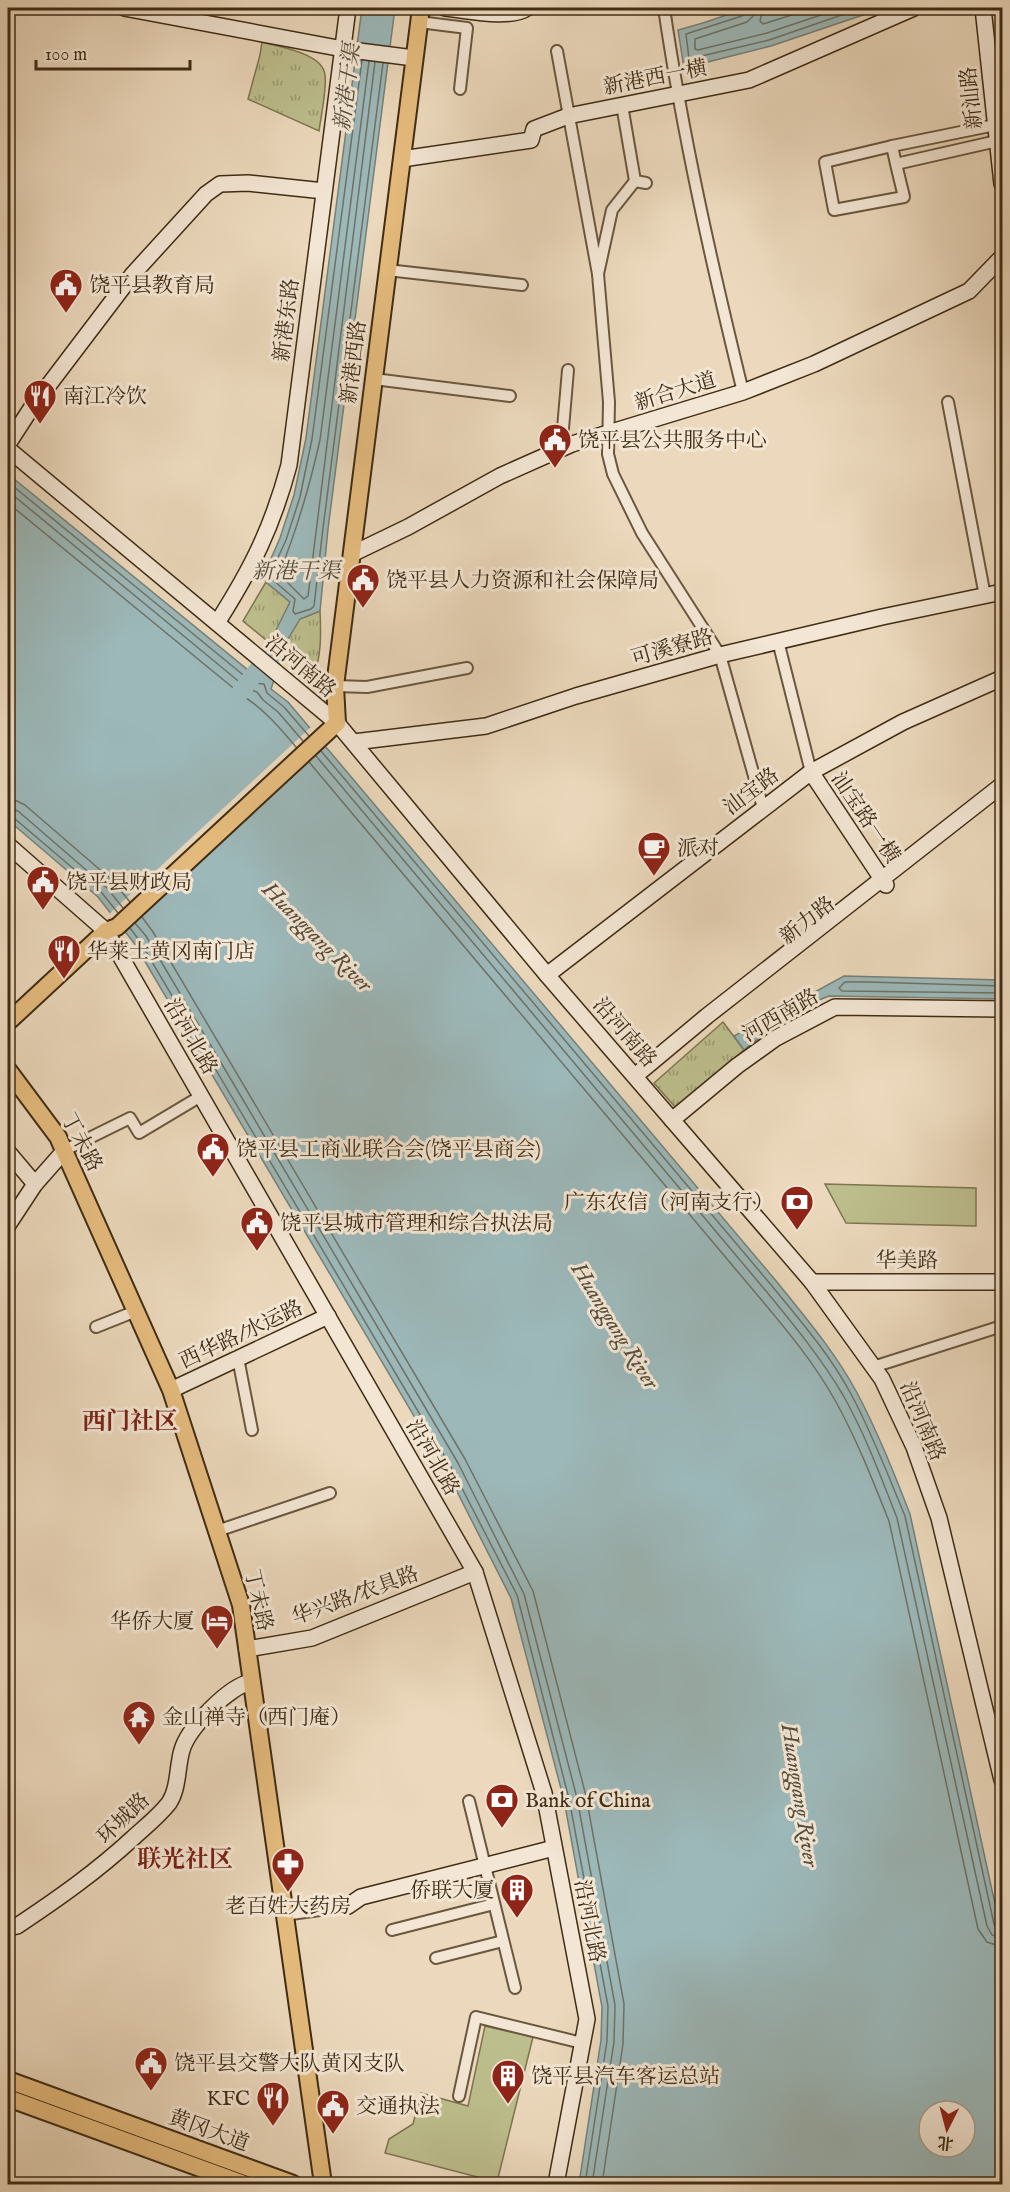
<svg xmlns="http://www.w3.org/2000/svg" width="1010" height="2192" font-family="'IM FELL English','Noto Serif SC',serif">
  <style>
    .grass { fill: #bdbe8d; stroke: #7e7550; stroke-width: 1.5 }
    .park { fill: url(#park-tufts); stroke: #7e7550; stroke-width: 1.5 }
    .water { fill: #9cb8b9; stroke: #778077; stroke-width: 1.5; fill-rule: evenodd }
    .pier { fill: #ecd9bd }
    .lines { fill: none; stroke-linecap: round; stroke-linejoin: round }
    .shore { stroke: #6e7266; stroke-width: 1.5 }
    .river { stroke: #9cb8b9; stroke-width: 18 }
    .street-casing { stroke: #6a573e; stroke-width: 14 }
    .secondary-casing { stroke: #3f2c14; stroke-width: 18 }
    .primary-casing { stroke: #3f2c14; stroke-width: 20 }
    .street { stroke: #f3e6d4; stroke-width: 10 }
    .secondary { stroke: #f3e6d4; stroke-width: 15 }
    .primary { stroke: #e6bc7e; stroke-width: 16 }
    .labels { text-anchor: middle; stroke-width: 6; stroke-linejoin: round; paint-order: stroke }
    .street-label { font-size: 21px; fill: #3f2c14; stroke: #f3e6d4 }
    .poi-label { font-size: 21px; fill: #3f2c14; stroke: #f3e6d4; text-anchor: start }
    .water-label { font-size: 22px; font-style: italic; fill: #564f3d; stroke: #f3e6d4 }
    .quarter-label { font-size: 24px; font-weight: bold; fill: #7a1f14; stroke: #f3e6d4 }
  </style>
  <defs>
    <pattern id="park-tufts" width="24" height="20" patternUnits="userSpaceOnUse" patternTransform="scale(1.5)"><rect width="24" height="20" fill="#bdbe8d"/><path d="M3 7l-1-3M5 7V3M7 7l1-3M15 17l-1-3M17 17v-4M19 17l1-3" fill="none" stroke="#9b9b72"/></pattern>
  </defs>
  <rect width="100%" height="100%" fill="#ecd9bd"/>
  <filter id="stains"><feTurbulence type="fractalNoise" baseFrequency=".00333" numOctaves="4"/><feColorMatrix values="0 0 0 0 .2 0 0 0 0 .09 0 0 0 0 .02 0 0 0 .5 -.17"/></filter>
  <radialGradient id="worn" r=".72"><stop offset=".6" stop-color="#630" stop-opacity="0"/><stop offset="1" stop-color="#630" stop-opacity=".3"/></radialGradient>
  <g class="grass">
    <polygon points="825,1184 976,1188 976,1226 846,1223"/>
    <polygon points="485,2026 533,2037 497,2182 385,2153 389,2139 413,2124 421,2093 468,2106"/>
  </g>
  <g class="park">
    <path d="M262 42C279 47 323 53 325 75 327 89 321 116 319 131L248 99 260 55Z"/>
    <path d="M266 582 290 602 286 612 300 619 320 611C321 631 322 660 312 678L243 621Z"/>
    <polygon points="723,1022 744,1050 676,1108 654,1083"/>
  </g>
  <g class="water">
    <path d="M362 8H395L328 529 320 611 300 619 288 639 271 689 288 702 777 1282C805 1317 835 1352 856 1391 877 1430 894 1473 910 1514L1002 1936V2184H579L601 2040 602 2007 564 1800 511 1598 446 1470 134 943 98 897 8 820V474L259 679 273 636 290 602 266 582 265 572 280 538 294 495 306 438ZM929 2111H965V2147H929Z"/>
    <polygon points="747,8 873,8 863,15 771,46 684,68 678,30 703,23"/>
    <path d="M844 976 1002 980V999L829 996C794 1009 773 1027 744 1050L734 1036Z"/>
  </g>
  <polygon class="pier" points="312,726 325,742 121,932 108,915"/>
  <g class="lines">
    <g class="shore">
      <polyline points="747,8 746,12 742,16 686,34 689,59 769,40 862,8"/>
      <polyline points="754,8 753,16 747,22 695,39 695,49 698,50 767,33 842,8"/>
      <polyline points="763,8 760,21 763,24 814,8"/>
      <polyline points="362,60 312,439 300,497 286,540 271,573 273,580 295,599 293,611 295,614 311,609 314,606 323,528 383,63"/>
      <path d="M369 61 320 440C309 489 298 527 279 574L304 599 308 596 375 62"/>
      <polyline points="8,482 253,683 264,684 267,693 284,707 309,736"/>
      <polyline points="8,491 248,689 257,692 263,700 278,712 303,741"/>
      <path d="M8 503 243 696C264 709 280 728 296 747"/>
      <path d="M321 751 772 1286C800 1320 830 1355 851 1394 872 1433 888 1475 905 1516L994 1924 997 1929 1002 1930"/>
      <path d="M316 756 766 1291C794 1325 821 1358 843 1395 865 1434 881 1477 897 1518L987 1926 992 1935 1002 1938"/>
      <path d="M309 762 759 1297C787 1330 815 1364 836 1402 857 1440 873 1481 889 1521L978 1929 987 1942 1002 1947"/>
      <polyline points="8,799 17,801 25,805 113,881 130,902"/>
      <polyline points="8,808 18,811 107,888 123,908"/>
      <polyline points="8,816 14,818 102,893 118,913"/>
      <polyline points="142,917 153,932 465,1459 533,1591 586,1796 624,2004 623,2044 602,2184"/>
      <polyline points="135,923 146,936 458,1463 524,1594 577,1798 615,2005 614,2042 592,2184"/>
      <polyline points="130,928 139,940 451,1467 517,1595 569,1799 608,2006 607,2041 585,2184"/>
      <polyline points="1002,986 868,982 845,982 839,988 842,991 1002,993"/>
    </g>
    <polyline class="river" points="240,693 274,648"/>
    <g class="street-casing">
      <g id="street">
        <path d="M664 8C683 137 712 265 743 392"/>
        <polyline points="419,22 467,28 460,89"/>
        <polyline points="557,51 598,274 612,210 635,181"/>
        <polyline points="622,105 635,181 646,183"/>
        <polyline points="892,146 995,125"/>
        <polyline points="896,164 892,146 825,162 834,210 904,197 896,164 997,141"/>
        <polyline points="387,270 522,285"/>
        <polyline points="598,274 609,402 608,454 613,474 642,533 720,655 763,808"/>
        <polyline points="374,379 510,396"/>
        <polyline points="948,402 985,596"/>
        <polyline points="566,447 562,440 568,370"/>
        <polyline points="778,641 811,772"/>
        <polyline points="335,686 367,687 467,668"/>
        <polyline points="65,1150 130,1118 139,1133 201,1096"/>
        <polyline points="96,1327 136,1311"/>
        <polyline points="238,1358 252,1430"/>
        <polyline points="873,1367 1002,1326"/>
        <polyline points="217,1531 330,1493"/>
        <polyline points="469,1801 515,1988"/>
        <polyline points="284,1915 348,1906"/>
        <polyline points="392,1930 494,1904"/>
        <polyline points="436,1958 503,1941"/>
        <polyline points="459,2096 476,2017 582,2043"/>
      </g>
    </g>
    <g class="secondary-casing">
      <g id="secondary">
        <polyline points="124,8 343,49 414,58"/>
        <path d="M445 8C466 10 510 20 527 8"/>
        <polyline points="983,8 1002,184"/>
        <polyline points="402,159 531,140 534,129 568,116 749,80 914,8"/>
        <polyline points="8,444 32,407 133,274 206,194 220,184 248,183 324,191"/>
        <polyline points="8,449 337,723 547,975 812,1282 882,1379 914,1447 939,1518 1002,1780"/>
        <polyline points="352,554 408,527 500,476 572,444 743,392 814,364 969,291 1002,257"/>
        <path d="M217 623C252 568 272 528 289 465L348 8"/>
        <polyline points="354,742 486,726 576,696 720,655 882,617 1002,592"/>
        <polyline points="811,772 886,885"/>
        <polyline points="8,845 106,931 475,1572 544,1793 587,2019 556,2184"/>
        <polyline points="547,975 811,772 903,722 1002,678"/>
        <polyline points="635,1076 707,1016 1002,785"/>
        <polyline points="672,1120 737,1066 776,1038 835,1007 1002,1009"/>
        <polyline points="8,1152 35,1184"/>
        <polyline points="8,1225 35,1184 65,1150"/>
        <polyline points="812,1282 1002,1282"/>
        <polyline points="171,1390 328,1316"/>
        <polyline points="247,1649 312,1638 475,1572"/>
        <polyline points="348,1906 361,1897 554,1848"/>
        <path d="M8 1928 17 1926C59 1898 96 1872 133 1838 145 1827 159 1816 169 1803 179 1788 177 1766 182 1750 188 1728 229 1686 251 1682"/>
      </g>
    </g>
    <g class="primary-casing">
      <g id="primary">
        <polyline points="337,723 335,686 421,8"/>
        <polyline points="8,1022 106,931 117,927 337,723"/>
        <polyline points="8,1070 58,1137 171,1390 241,1605 323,2184"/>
        <polyline points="8,2080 293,2184"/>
        <polyline points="8,2098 244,2184"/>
      </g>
    </g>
    <use href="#street" class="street"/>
    <use href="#secondary" class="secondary"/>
    <use href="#primary" class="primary"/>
  </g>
  <defs>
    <g id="civic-pin" transform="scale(1.725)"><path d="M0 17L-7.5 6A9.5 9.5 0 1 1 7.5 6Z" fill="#8f2418" stroke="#f3e6d4"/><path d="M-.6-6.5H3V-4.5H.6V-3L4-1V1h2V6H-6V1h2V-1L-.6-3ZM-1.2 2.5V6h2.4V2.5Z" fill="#fff"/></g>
    <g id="restaurant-pin" transform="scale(1.725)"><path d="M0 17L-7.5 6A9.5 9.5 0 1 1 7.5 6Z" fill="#8f2418" stroke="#f3e6d4"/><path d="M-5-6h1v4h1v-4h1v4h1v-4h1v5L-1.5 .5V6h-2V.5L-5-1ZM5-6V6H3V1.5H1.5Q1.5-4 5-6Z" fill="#fff"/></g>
    <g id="cafe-pin" transform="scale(1.725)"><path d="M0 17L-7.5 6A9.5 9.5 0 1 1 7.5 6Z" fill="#8f2418" stroke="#f3e6d4"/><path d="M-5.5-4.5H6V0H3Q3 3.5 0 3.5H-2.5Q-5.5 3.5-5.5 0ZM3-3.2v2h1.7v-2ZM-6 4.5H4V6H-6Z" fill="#fff"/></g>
    <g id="bank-pin" transform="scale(1.725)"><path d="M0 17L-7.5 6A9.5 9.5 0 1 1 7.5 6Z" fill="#8f2418" stroke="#f3e6d4"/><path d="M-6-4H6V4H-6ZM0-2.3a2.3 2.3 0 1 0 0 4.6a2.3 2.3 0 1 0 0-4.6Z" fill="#fff"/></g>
    <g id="hotel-pin" transform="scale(1.725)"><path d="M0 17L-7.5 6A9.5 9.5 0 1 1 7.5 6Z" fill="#8f2418" stroke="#f3e6d4"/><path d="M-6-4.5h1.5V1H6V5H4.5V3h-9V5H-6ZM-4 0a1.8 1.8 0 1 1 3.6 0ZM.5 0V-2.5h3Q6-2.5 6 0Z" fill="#fff"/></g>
    <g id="temple-pin" transform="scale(1.725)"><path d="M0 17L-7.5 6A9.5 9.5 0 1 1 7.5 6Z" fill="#8f2418" stroke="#f3e6d4"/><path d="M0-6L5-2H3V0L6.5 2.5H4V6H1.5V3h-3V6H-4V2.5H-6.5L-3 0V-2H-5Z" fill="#fff"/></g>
    <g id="pharmacy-pin" transform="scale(1.725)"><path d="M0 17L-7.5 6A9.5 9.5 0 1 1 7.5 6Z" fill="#8f2418" stroke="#f3e6d4"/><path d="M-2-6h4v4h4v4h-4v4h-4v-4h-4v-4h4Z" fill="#fff"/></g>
    <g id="building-pin" transform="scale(1.725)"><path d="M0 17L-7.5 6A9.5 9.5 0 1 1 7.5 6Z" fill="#8f2418" stroke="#f3e6d4"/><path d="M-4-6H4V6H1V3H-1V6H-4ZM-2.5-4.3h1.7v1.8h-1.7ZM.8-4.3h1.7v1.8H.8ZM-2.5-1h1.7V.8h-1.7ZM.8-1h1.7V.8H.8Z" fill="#fff"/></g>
  </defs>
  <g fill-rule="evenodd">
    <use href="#civic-pin" x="66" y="285"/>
    <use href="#restaurant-pin" x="40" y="396"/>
    <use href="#civic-pin" x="555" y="440"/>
    <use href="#civic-pin" x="363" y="580"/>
    <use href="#cafe-pin" x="654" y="848"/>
    <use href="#civic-pin" x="43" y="882"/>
    <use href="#restaurant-pin" x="64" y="951"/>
    <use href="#civic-pin" x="213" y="1149"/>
    <use href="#bank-pin" x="797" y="1202"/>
    <use href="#civic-pin" x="257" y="1223"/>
    <use href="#hotel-pin" x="217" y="1621"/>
    <use href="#temple-pin" x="139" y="1717"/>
    <use href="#bank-pin" x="502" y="1800"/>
    <use href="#pharmacy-pin" x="288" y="1864"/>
    <use href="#building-pin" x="517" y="1890"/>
    <use href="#civic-pin" x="151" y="2063"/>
    <use href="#building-pin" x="508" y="2076"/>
    <use href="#restaurant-pin" x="273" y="2098"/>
    <use href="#civic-pin" x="333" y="2106"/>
  </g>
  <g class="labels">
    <g class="street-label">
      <text transform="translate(655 77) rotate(-11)" y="7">新港西一横</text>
      <text transform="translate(971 98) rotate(-96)" y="7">新汕路</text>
      <text transform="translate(286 320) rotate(-83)" y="7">新港东路</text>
      <text transform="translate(353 362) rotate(-83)" y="7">新港西路</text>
      <text transform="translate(675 391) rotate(-17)" y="7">新合大道</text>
      <text transform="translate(672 647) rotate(-16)" y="7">可溪寮路</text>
      <text transform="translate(301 666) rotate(40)" y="7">沿河南路</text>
      <text transform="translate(751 791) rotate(-37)" y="7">汕宝路</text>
      <text transform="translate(866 817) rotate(56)" y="7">汕宝路一横</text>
      <text transform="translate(807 920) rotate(-38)" y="7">新力路</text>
      <text transform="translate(780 1015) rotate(-30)" y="7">河西南路</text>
      <text transform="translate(625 1032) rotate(49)" y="7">沿河南路</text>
      <text transform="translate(191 1036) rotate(60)" y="7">沿河北路</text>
      <text transform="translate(82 1142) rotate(62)" y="7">丁未路</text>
      <text x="907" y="1267">华美路</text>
      <text transform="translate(241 1334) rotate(-25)" y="7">西华路/水运路</text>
      <text transform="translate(923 1421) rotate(67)" y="7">沿河南路</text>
      <text transform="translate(433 1457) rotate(60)" y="7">沿河北路</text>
      <text transform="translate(355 1595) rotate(-20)" y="7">华兴路/农具路</text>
      <text transform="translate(259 1600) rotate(77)" y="7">丁未路</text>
      <text transform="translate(123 1818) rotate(-44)" y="7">环城路</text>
      <text transform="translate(590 1921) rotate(79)" y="7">沿河北路</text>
      <text transform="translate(209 2130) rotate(20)" y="7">黄冈大道</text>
    </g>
    <g class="poi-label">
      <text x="89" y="292">饶平县教育局</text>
      <text x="63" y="403">南江冷饮</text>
      <text x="578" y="447">饶平县公共服务中心</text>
      <text x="386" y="587">饶平县人力资源和社会保障局</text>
      <text x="677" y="855">派对</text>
      <text x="66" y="889">饶平县财政局</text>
      <text x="87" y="958">华莱士黄冈南门店</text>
      <text x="236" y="1156">饶平县工商业联合会(饶平县商会)</text>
      <text x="774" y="1209" text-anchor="end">广东农信（河南支行）</text>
      <text x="280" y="1230">饶平县城市管理和综合执法局</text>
      <text x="194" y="1628" text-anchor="end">华侨大厦</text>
      <text x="162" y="1724">金山禅寺（西门庵）</text>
      <text x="525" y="1807">Bank of China</text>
      <text x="494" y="1897" text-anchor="end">侨联大厦</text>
      <text x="288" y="1913" text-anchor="middle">老百姓大药房</text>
      <text x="174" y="2070">饶平县交警大队黄冈支队</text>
      <text x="531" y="2083">饶平县汽车客运总站</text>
      <text x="250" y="2105" text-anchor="end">KFC</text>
      <text x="356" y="2113">交通执法</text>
    </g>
    <g class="water-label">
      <text transform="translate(346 87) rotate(-83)" y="8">新港干渠</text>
      <text x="296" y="578">新港干渠</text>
      <text transform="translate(318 936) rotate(45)" y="8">Huanggang River</text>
      <text transform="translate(616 1325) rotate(58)" y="8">Huanggang River</text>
      <text transform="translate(801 1795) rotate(81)" y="8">Huanggang River</text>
    </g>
    <g class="quarter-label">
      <text x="130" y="1429">西门社区</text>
      <text x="185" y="1867">联光社区</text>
    </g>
  </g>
  <rect width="1010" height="2192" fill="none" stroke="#ecd9bd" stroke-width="30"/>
  <rect x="9" y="9" width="992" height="2174" fill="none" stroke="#3f2c14" stroke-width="3"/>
  <rect x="15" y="15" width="980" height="2162" fill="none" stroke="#3f2c14" stroke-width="1.5"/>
  <g transform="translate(947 2129) rotate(186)"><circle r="28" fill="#f3e6d4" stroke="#ab9c87" stroke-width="1.5"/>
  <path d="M0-4.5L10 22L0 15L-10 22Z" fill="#8f2418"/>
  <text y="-9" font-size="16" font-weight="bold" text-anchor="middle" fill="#3f2c14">北</text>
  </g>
  <path d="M36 60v9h154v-9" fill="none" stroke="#3f2c14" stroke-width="3"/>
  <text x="45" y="60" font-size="18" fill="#3f2c14" stroke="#f3e6d4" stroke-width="4.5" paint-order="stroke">100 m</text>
  <rect width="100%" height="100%" filter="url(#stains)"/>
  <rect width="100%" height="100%" fill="url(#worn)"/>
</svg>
